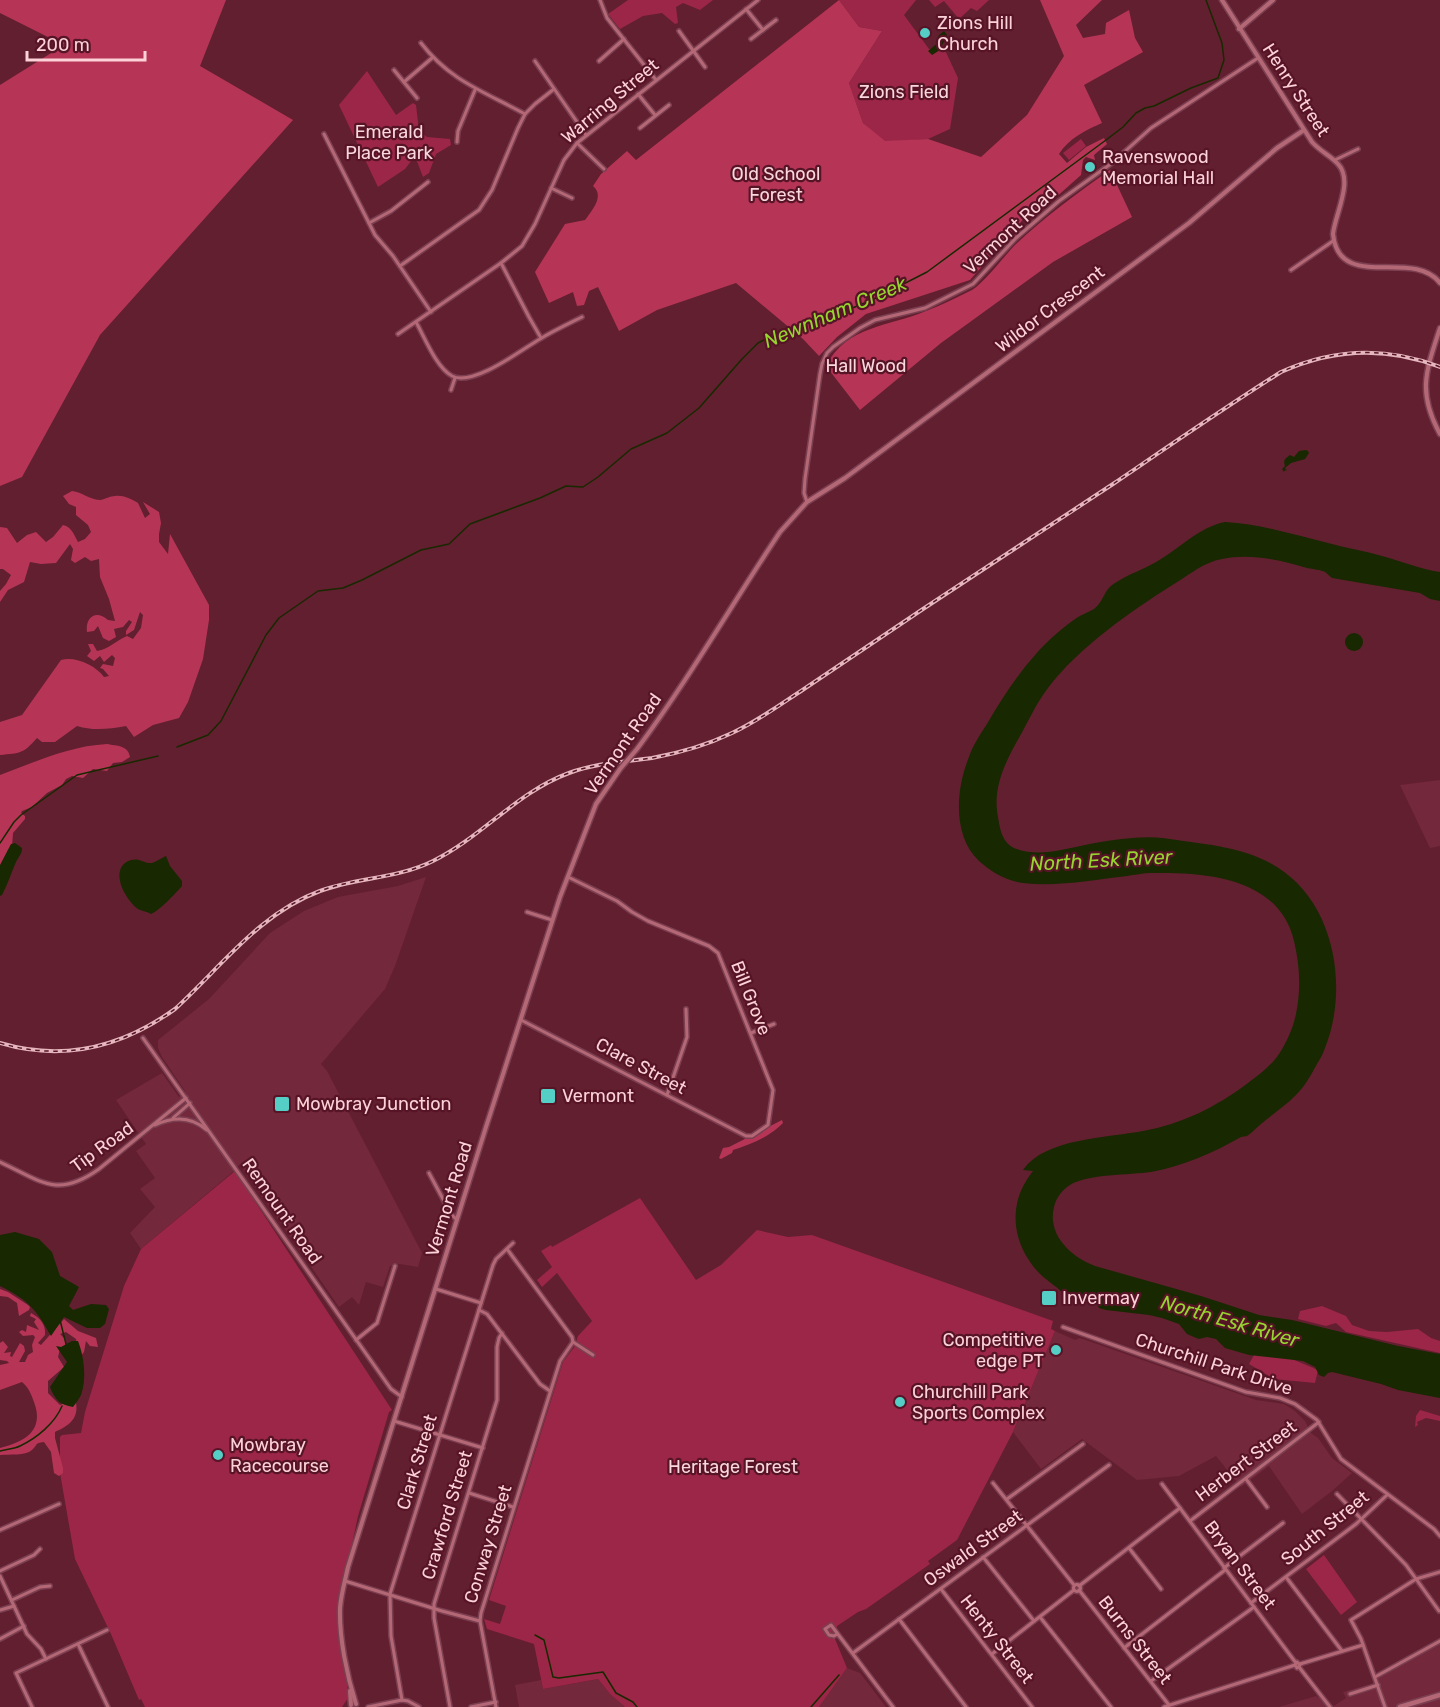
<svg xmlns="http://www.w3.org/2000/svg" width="1440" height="1707" font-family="Rubik,sans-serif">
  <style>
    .built { fill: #73283b }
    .green { fill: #9c2647 }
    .forest { fill: #b63557 }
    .water { fill: #182800 }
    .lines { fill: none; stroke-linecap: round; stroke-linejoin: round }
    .stream { stroke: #182800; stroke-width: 1.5 }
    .minor-casing { stroke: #7b3f51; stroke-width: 6 }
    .tertiary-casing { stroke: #7b3f51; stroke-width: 7 }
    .secondary-casing { stroke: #7b3f51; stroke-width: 8 }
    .minor { stroke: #b46876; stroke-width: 3 }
    .tertiary { stroke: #b46876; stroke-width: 4 }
    .secondary { stroke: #b46876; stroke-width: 4.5 }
    .rail-casing { stroke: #e5b6be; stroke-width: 4 }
    .rail { stroke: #561426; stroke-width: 1.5; stroke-dasharray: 4.5; stroke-linecap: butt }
    .tertiary-bridge-casing { stroke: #7b3f51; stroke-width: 7; stroke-linecap: butt }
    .tertiary-bridge { stroke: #b46876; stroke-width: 4 }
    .poi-dot { fill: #55cec5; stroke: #561426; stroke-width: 2 }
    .labels { text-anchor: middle; stroke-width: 4.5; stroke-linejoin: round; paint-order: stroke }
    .poi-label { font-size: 18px; fill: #fcd1d7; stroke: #561426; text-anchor: start }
    .street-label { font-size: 18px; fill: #fcd1d7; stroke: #561426 }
    .park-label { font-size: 18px; fill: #fad7dc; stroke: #561426 }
    .water-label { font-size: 20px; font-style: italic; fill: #96d530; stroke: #561426 }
  </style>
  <rect width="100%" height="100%" fill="#621f2f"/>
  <g class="built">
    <polygon points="1440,780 1440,846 1430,848 1400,785"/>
    <polygon points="426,877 395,966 385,989 321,1064 327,1071 422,1253 418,1267 400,1264 390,1266 383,1287 366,1282 359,1305 352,1297 339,1307 240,1164 234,1171 141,1249 130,1233 155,1207 140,1189 155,1178 136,1151 146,1144 116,1100 162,1073 179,1097 185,1091 162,1057 158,1048 158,1040 209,999 270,933 304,911 338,897 398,886"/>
    <polygon points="1055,1331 1075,1340 1080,1338 1256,1400 1284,1404 1295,1411 1305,1421 1311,1433 1318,1438 1332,1458 1352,1473 1332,1491 1302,1514 1269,1466 1241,1487 1216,1456 1179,1476 1137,1480 1082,1439 1041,1469 1013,1432"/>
    <polygon points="1440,1638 1440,1707 1279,1707 1316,1696 1334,1706 1346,1698 1343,1692 1374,1683 1377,1674"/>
    <polygon points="847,1668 860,1673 886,1707 819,1707"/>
    <polygon points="598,1679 610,1694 625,1707 519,1707 515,1685 541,1680 543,1689"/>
  </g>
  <g class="green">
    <polygon points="628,0 713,0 700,10 683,3 676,7 678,23 675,24 662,13 643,16 620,29 608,14"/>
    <polygon points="839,0 916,0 904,15 929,49 944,48 958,78 950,129 928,139 884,142 863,123 849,83 882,31 859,27"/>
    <polygon points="929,0 989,0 977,11 971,8 959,19 944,1 935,7"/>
    <polygon points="367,71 396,115 413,103 416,105 419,131 427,137 450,139 451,145 436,154 429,173 423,177 415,156 405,169 378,187 339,105"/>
    <polygon points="1081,139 1086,146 1069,160 1063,153"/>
    <polygon points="235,1171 392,1410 389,1412 358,1516 339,1605 340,1642 347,1683 348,1698 342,1707 145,1707 141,1699 139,1700 111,1634 75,1559 60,1473 60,1437 62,1435 81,1433 85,1412 124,1286 141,1249"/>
    <polygon points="640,1198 696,1280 721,1265 757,1230 788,1237 812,1235 1053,1321 1051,1329 1055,1331 1013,1432 957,1540 928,1561 930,1564 866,1609 858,1612 837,1626 835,1639 847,1668 819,1707 625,1707 610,1694 598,1679 543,1689 534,1644 487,1629 484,1619 500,1624 506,1606 489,1600 563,1362 575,1346 578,1336 592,1321 557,1273 542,1287 537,1280 552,1267 541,1251 551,1245 552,1247"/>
    <polygon points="1322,1306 1346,1316 1352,1325 1369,1331 1387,1332 1418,1329 1431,1338 1440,1341 1440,1353 1346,1332 1336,1323 1326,1326 1298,1319 1300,1311"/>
    <polygon points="1255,1353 1292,1359 1318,1370 1315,1383 1274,1379 1249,1364"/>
    <polygon points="1420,1410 1440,1416 1440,1421 1426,1418 1417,1422 1418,1425 1415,1427 1416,1416"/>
    <polygon points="1324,1555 1357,1602 1341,1615 1306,1569"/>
  </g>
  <g class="forest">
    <polygon points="0,0 226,0 200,66 293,120 100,335 22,477 0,486 0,85 64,45 0,13"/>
    <path d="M839 0 859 27 882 31 849 83 863 123 885 141 928 139 981 157 1027 115 1064 56 1040 0H1102L1076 25 1083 38 1105 34 1106 23 1129 10 1135 38 1143 52 1084 85 1102 123C1086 130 1069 138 1059 154L1067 163 1086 147 1104 138 1107 144 1094 155 1095 160 1086 157 1083 160 1081 175 1054 199 1026 216 970 280 866 314 837 337 819 356 803 339 736 283 657 310 619 331 598 287 589 291 584 305 577 306 573 292 549 303 535 272 565 224 585 220C592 210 605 196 593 186L601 174 627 151 636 160Z"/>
    <path d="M1110 170 1132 217 1053 262 941 343 860 410 826 366C847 325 889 327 926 311 942 305 957 297 972 290 985 282 1004 256 1016 244 1045 217 1077 193 1110 170Z"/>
    <path d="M72 491C82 492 90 500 101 500 105 499 110 496 115 496 123 495 131 499 138 503L145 518 150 514 143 502 159 512 161 523 159 534V542L168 554 170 534 209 605V620L203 659 188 702 179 718 153 725 134 737 126 726C109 729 93 731 77 726L55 742H42L37 738C23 754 20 753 0 755V722L22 715 61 660C75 656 95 665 104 677L109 676 103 669 100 668 103 664 113 666 115 658 112 655 104 662 100 656 94 661 87 656 91 651 88 644H93L97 651C109 649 117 640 127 636L133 639 141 628 143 615 140 612 134 630 126 635V631L132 622 129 620 123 627 114 629 116 637 109 641 103 638 98 626 94 631 87 632C85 617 96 609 108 620L115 621 109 599 100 577 99 559 91 561 85 557 75 563 71 560 73 549 70 544 56 563 41 564 30 562 24 582 8 590 0 602V591L6 584 11 575 3 569H0V527L7 528 17 543 27 535 36 532 46 542 53 537 63 525C72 527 74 535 78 542L85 539 91 532 88 525 76 515V507L69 504 63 496Z"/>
    <path d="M107 744C117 746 128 745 130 757L122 762 113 763 107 771 93 769 83 778 72 776 66 779 62 785 47 793 32 807 22 811 21 813 25 816V819L13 833 12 846 8 850 5 861 0 868V775C35 762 69 746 107 744Z"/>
    <path d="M782 1120 783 1123C771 1136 750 1145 733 1150L732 1153 721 1159 719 1158 723 1148 729 1147Z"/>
    <polygon points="0,1289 8,1292 28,1305 30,1307 29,1310 19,1316 17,1303 8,1297 0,1296"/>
    <path d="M31 1313C40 1318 46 1324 45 1335L38 1343 41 1345 64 1319 78 1331 96 1338 98 1347 90 1346 86 1341 84 1352 81 1356 78 1354 76 1339 66 1332 60 1334 66 1340 65 1347 60 1349 58 1357 64 1367 48 1381V1393L60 1405 70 1401 76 1403C79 1419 68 1426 55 1432V1438L63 1468V1473L59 1476 54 1473 51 1452 44 1442C34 1443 38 1445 32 1450 25 1456 9 1454 0 1455V1448C24 1442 45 1431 34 1402 31 1394 29 1388 22 1382L0 1390V1365L9 1363 7 1361 0 1360V1343L3 1341 8 1347 4 1353 11 1352 10 1356 12 1357 20 1343 24 1346 25 1351 19 1362H25L28 1355 33 1352 32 1345 35 1337 33 1335 23 1336 19 1332 22 1330 26 1332 27 1325 39 1330 34 1322 36 1319 30 1316Z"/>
  </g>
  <g class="water">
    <polygon points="944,31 947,35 940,50 932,55 928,51 940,41 938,36"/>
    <path d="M1306 450 1308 451 1309 453 1305 459 1291 463 1285 468 1287 471 1285 470 1284 472 1282 469 1285 466C1283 459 1285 459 1290 455L1294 457 1299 451Z"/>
    <path d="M1225 522C1261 524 1294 535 1328 543 1346 548 1365 551 1382 556 1401 561 1420 569 1440 572V601L1430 599 1420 593 1332 578C1329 576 1328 574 1325 572 1321 570 1313 569 1307 568 1281 560 1250 553 1222 559 1204 562 1189 575 1174 584 1131 611 1078 648 1048 688 1037 702 1029 720 1020 736 1006 761 992 787 998 817 1000 829 1002 842 1014 848 1038 859 1071 847 1095 843 1118 839 1140 836 1163 838 1201 844 1244 846 1277 867 1335 903 1349 988 1325 1048 1323 1054 1320 1059 1317 1064 1311 1075 1305 1086 1296 1095 1285 1106 1273 1114 1261 1124 1256 1128 1253 1132 1247 1136L1241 1137C1213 1153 1183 1166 1151 1172 1130 1175 1087 1174 1070 1185 1062 1190 1056 1198 1054 1207 1047 1235 1071 1257 1095 1266L1201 1296 1259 1315 1292 1320 1398 1346 1440 1354V1398L1398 1390 1381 1384 1332 1372 1328 1373 1324 1377 1319 1375 1315 1367 1303 1361 1249 1355 1225 1348 1216 1339 1207 1337 1199 1339 1194 1337 1187 1334 1179 1324 1162 1318 1149 1315 1106 1310 1099 1308 1092 1296C1080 1293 1077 1293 1067 1298 1060 1288 1048 1282 1039 1273 1011 1243 1007 1203 1033 1171L1023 1170C1045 1138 1107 1138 1143 1131 1182 1124 1216 1107 1248 1083 1259 1075 1272 1065 1279 1054 1287 1042 1293 1028 1296 1014 1301 989 1300 966 1294 941 1279 877 1205 872 1151 873 1143 873 1135 875 1127 876 1093 880 1057 887 1023 883 1007 881 991 872 979 861 952 836 956 788 969 757 973 745 980 735 987 724 1001 700 1017 675 1036 654 1047 641 1063 627 1078 617 1083 614 1089 612 1094 609 1103 602 1104 591 1112 585 1127 574 1146 569 1161 559 1182 546 1200 527 1225 522Z"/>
    <circle cx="1354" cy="642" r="9"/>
    <path d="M15 843 22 848C22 854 19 856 16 862 11 873 8 884 2 895L0 896V865L11 844Z"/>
    <path d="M166 856 170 866 182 881V886C175 894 159 911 151 914 146 911 142 911 138 909 124 899 108 867 131 860 139 858 142 862 149 863 154 864 161 858 166 856Z"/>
    <path d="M15 1232 39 1239 52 1252 60 1276 79 1287 69 1306 73 1310 91 1304 106 1305 109 1309 105 1324 100 1328H87L64 1317 51 1336C36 1309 28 1300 0 1286V1235Z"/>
    <path d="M72 1341H78C84 1356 87 1379 81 1395 79 1399 76 1403 73 1407 60 1405 55 1400 50 1387L67 1362 56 1346 61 1347Z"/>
  </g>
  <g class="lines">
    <g class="stream">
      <polyline points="177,747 208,735 221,721 266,635 279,618 318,591 343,588 362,580 421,550 449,544 470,524 540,498 566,486 583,487 598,477 631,449 667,433 699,408 742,359 758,343 779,332 843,312 876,298 927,272 1106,140 1123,127 1136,113 1145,108 1154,106 1191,88 1218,78 1224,60 1222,43 1206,0"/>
      <polyline points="0,843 14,822 21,815 77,775 158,756"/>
      <polyline points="60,1320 66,1344"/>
      <path d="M0 1451C6 1449 14 1449 20 1446 37 1438 55 1423 62 1406"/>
      <polyline points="535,1635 544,1640 553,1677 559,1678 603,1672 616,1693 633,1702 637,1707"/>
      <polyline points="811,1707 839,1675"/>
    </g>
    <g class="minor-casing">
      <g id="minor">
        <polyline points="600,0 607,18 656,80"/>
        <polyline points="746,9 763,30"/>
        <polyline points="679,31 705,67"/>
        <polyline points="751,39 776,20"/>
        <path d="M421 43C450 81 485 92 525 114"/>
        <polyline points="535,61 586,135"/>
        <polyline points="599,61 624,39"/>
        <polyline points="394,70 417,98"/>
        <polyline points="404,82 432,58"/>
        <polyline points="638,94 655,115"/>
        <polyline points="640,128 669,105"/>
        <polyline points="324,134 375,235 393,256 431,312"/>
        <polyline points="457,142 458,131 475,90"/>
        <polyline points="577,143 604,169"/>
        <polyline points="1335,160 1358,149"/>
        <polyline points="551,188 572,198"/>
        <polyline points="369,223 391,211 428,182"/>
        <polyline points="501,263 529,317 541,338"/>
        <polyline points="400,266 479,210 492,190 518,128 525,114 535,104 554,89"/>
        <polyline points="1291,270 1333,241"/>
        <path d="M416 322C425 338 436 367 452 376 473 387 521 350 540 339 553 331 568 324 582 317"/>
        <polyline points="398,334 501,263 522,246 535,224 564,160 577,143 758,0"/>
        <polyline points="451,390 455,378"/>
        <polyline points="807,502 804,493 805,479 820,374 822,364 827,353 833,347 860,328 875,320 925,308 973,284 1016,238 1059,201 1112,163 1151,128 1258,58"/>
        <polyline points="527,912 552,920"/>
        <polyline points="521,1020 746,1136 752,1136 768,1125 773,1090 718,953 709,946 648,921 632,912 617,901 568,877"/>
        <polyline points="751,1033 774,1024"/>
        <polyline points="143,1038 391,1389 402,1397"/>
        <polyline points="667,1095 687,1037 686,1009"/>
        <polyline points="173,1118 190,1103"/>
        <path d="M155 1125C174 1116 191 1116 207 1130"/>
        <path d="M0 1162C41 1181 57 1199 99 1169L186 1098"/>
        <polyline points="429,1173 451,1214 457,1220"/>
        <polyline points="507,1249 572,1337 573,1342"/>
        <polyline points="436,1289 481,1303"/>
        <polyline points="479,1310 487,1314 540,1384 550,1391"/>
        <polyline points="1063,1327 1246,1392 1280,1398 1295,1404 1317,1420 1341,1459 1434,1529 1440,1536"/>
        <polyline points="356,1340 377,1323 395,1266"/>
        <polyline points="573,1342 593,1355"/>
        <polyline points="394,1421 483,1448"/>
        <polyline points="1246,1479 1267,1507"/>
        <polyline points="993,1483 1074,1585"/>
        <polyline points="1162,1484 1296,1663"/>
        <polyline points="469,1493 513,1507"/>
        <polyline points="1337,1494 1406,1565 1439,1611"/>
        <polyline points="1007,1499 1083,1444"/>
        <polyline points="1190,1521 1319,1422"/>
        <polyline points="0,1530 59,1504"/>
        <polyline points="1129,1548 1161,1589"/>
        <polyline points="983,1557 1034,1621"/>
        <polyline points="1224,1568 1283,1523"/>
        <polyline points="0,1571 34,1555 40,1549"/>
        <polyline points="0,1576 27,1634 41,1649 46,1659"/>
        <polyline points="1286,1577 1342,1651"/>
        <polyline points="345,1581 442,1611 480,1621"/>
        <circle cx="1077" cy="1588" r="3.5"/>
        <polyline points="1079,1586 1180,1508"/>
        <polyline points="941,1589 1032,1707"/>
        <polyline points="1079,1590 1169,1705"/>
        <polyline points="12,1600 40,1587 50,1586"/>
        <polyline points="1251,1603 1356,1524 1387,1495"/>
        <polyline points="0,1610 14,1606"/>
        <polyline points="1040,1617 1111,1707"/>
        <polyline points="899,1619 966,1707"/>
        <polyline points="837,1634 834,1636 829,1635 825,1629 831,1625 893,1707"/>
        <polyline points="0,1639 24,1626"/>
        <polyline points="78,1644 108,1707"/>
        <polyline points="1124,1648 1225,1570"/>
        <polyline points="853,1653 1109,1465"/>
        <polyline points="992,1654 1074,1590"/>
        <polygon points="1297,1662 1300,1665 1297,1668 1295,1665"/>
        <polyline points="1300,1664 1363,1645"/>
        <polyline points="1299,1667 1330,1707"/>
        <polyline points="1375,1677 1440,1641"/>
        <polyline points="1151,1681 1254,1607"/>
        <polyline points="1350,1694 1378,1685"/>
        <polyline points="402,1700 391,1636 390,1594 493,1265 496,1259 513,1243"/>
        <polyline points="32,1707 16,1673 107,1630"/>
        <polyline points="368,1707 402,1700 408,1701 419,1707"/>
        <polyline points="450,1707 434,1618 434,1604 497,1400 497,1347 499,1338 502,1333"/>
        <polyline points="471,1707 496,1702"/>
        <polyline points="496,1707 480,1621 481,1613 560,1361 573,1342"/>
        <polyline points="1164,1707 1295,1665"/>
        <polyline points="1385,1707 1361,1639 1351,1620 1416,1579 1440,1572"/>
      </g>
    </g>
    <g class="tertiary-casing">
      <g id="tertiary">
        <path d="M1222 0 1312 142C1321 152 1330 155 1338 164 1354 181 1335 214 1333 234 1339 293 1413 247 1440 283"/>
        <polyline points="1239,29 1273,0"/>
        <path d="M1440 328C1426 371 1417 392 1440 434"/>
        <path d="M637 749C689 679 732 604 780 532L807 502 845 478 1189 223 1277 148 1304 130"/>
        <polyline points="350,1691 351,1705"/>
        <path d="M356 1704C347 1676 339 1638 340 1608 341 1594 345 1581 348 1567L486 1127 560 897 596 804 620 769"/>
      </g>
    </g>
    <g class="secondary-casing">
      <polyline id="secondary" points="1400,1707 1440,1695"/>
    </g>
    <use href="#minor" class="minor"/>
    <use href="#tertiary" class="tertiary"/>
    <use href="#secondary" class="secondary"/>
    <g class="rail-casing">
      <path id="rail" d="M0 1043C64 1062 122 1047 175 1009 221 967 260 913 320 891 357 877 397 879 433 861 482 837 517 792 569 773 596 763 623 762 652 758 679 753 707 745 732 733 758 721 781 704 804 689 844 662 883 636 923 609 986 567 1050 526 1113 484 1169 446 1224 408 1281 372 1334 348 1386 346 1440 367"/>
    </g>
    <use href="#rail" class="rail"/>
    <g class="tertiary-bridge-casing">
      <polyline id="tertiary-bridge" points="620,769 637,749"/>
    </g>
    <use href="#tertiary-bridge" class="tertiary-bridge"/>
  </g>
  <g class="poi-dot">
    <circle cx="925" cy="33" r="6"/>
    <circle cx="1090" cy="167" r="6"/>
    <rect x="540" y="1088" width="16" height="16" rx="3"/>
    <rect x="274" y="1096" width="16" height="16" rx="3"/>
    <rect x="1041" y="1290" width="16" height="16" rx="3"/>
    <circle cx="1056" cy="1350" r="6"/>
    <circle cx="900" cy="1402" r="6"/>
    <circle cx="218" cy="1455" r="6"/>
  </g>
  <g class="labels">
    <g class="poi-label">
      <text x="937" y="29">Zions Hill<tspan x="937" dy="21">Church</tspan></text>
      <text x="1102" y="163">Ravenswood<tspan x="1102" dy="21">Memorial Hall</tspan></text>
      <text x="562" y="1102">Vermont</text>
      <text x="296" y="1110">Mowbray Junction</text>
      <text x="1062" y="1304">Invermay</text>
      <text x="1044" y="1346" text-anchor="end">Competitive<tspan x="1044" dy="21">edge PT</tspan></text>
      <text x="912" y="1398">Churchill Park<tspan x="912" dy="21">Sports Complex</tspan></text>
      <text x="230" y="1451">Mowbray<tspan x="230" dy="21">Racecourse</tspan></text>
    </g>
    <g class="street-label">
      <text transform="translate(1296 90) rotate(57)" y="6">Henry Street</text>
      <text transform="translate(610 101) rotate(-40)" y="6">Warring Street</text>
      <text transform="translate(1010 230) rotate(-43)" y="6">Vermont Road</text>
      <text transform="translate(1050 309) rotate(-37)" y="6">Wildor Crescent</text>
      <text transform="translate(623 744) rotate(-55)" y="6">Vermont Road</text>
      <text transform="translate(751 998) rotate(68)" y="6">Bill Grove</text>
      <text transform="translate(641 1066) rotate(28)" y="6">Clare Street</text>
      <text transform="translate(102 1147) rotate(-36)" y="6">Tip Road</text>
      <text transform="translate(449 1199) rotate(-73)" y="6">Vermont Road</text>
      <text transform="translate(282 1211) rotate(55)" y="6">Remount Road</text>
      <text transform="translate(1214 1364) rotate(18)" y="6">Churchill Park Drive</text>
      <text transform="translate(1246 1461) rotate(-37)" y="6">Herbert Street</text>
      <text transform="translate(417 1462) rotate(-73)" y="6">Clark Street</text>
      <text transform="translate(447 1515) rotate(-73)" y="6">Crawford Street</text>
      <text transform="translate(1325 1528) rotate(-39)" y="6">South Street</text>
      <text transform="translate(488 1544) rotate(-73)" y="6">Conway Street</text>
      <text transform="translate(973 1548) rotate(-36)" y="6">Oswald Street</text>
      <text transform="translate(1240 1565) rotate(53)" y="6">Bryan Street</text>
      <text transform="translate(997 1639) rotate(52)" y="6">Henty Street</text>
      <text transform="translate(1135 1640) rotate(52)" y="6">Burns Street</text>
    </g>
    <g class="park-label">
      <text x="904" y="98">Zions Field</text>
      <text x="389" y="138">Emerald<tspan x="389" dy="21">Place Park</tspan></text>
      <text x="776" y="180">Old School<tspan x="776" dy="21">Forest</tspan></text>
      <text x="866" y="372">Hall Wood</text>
      <text x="733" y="1473">Heritage Forest</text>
    </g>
    <g class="water-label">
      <text transform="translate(835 312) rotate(-23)" y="7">Newnham Creek</text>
      <text transform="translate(1101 860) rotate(-3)" y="7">North Esk River</text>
      <text transform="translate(1230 1321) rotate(16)" y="7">North Esk River</text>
    </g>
  </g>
  <path d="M27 51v9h118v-9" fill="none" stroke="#fcd1d7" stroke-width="3"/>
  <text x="36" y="51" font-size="18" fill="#fcd1d7" stroke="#561426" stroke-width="4.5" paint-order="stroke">200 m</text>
</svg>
